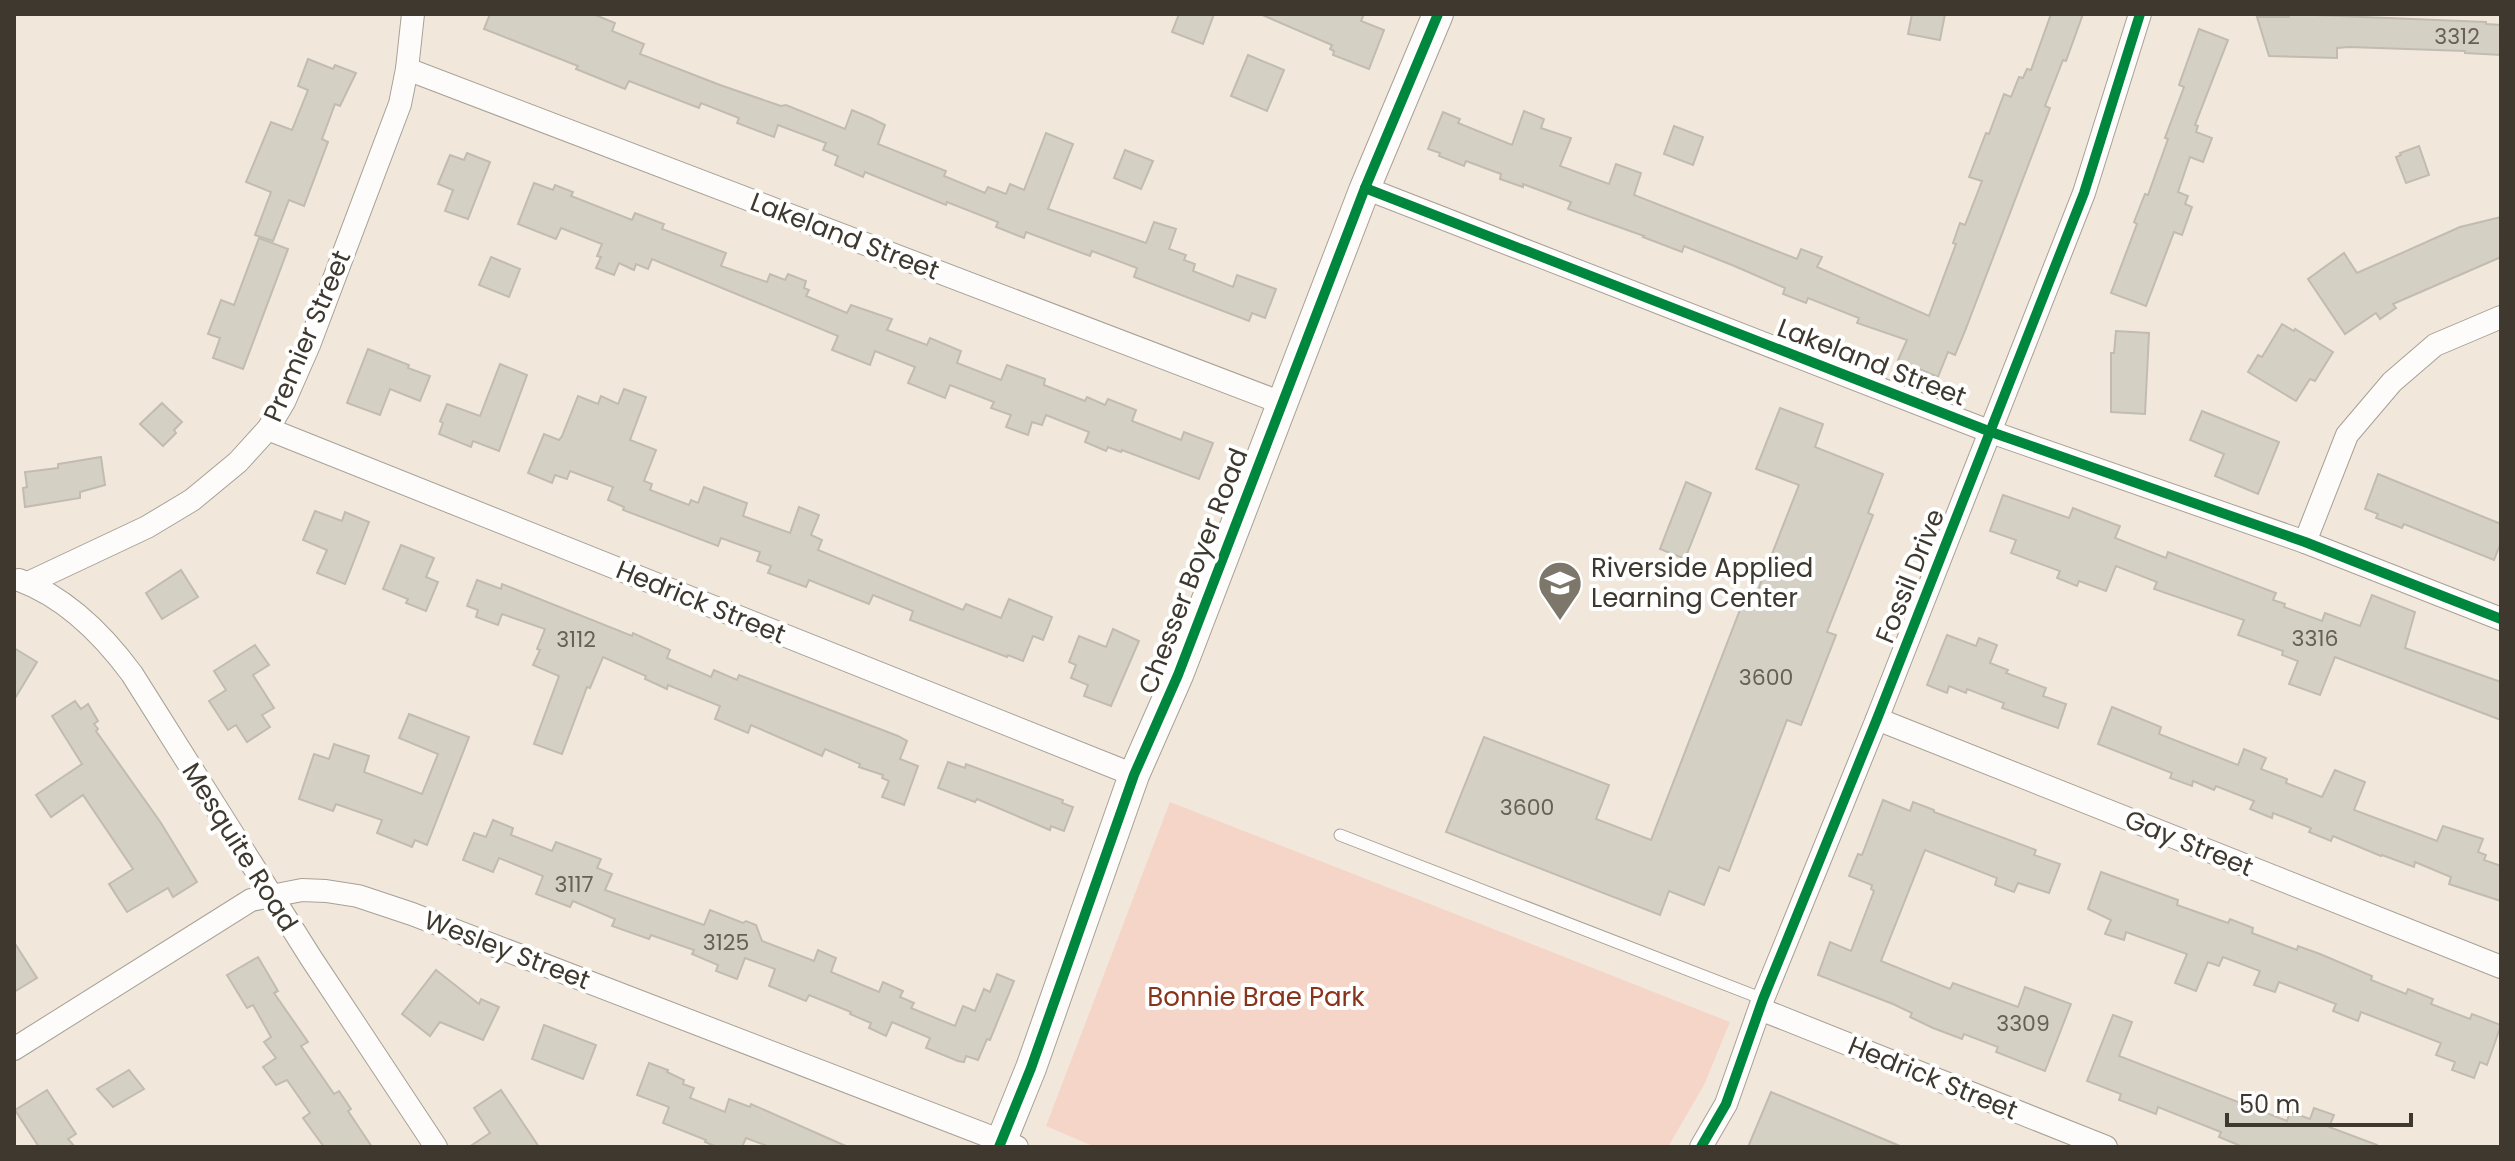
<svg xmlns="http://www.w3.org/2000/svg" width="2515" height="1161" font-family="Poppins,sans-serif">
  <style>
    .green { fill: #f5d5c7 }
    .building { fill: #d5d0c4; stroke: #c1bbb1; stroke-width: 2 }
    .lines { fill: none; stroke-linecap: round; stroke-linejoin: round }
    .lane-casing { stroke: #a7a096; stroke-width: 13 }
    .street-casing { stroke: #a7a096; stroke-width: 24 }
    .secondary-casing { stroke: #a7a096; stroke-width: 32 }
    .lane { stroke: #fdfcfa; stroke-width: 11 }
    .street { stroke: #fdfcfa; stroke-width: 22 }
    .secondary { stroke: #fdfcfa; stroke-width: 30 }
    .cycleway-casing { stroke: #fff; stroke-width: 15 }
    .cycleway { stroke: #00873e; stroke-width: 10 }
    .labels { text-anchor: middle; stroke-width: 8; stroke-linejoin: round; paint-order: stroke }
    .number-label { font-size: 22px; fill: #666057 }
    .street-label { font-size: 26px; fill: #3e382f; stroke: #fff }
    .poi-label { font-size: 26px; fill: #3e382f; stroke: #fff; text-anchor: start }
    .park-label { font-size: 26px; fill: #88341a; stroke: #fff }
  </style>
  <rect width="100%" height="100%" fill="#f1e8db"/>
  <polygon class="green" points="1170,802 1730,1022 1704,1085 1668,1147 1095,1147 1046,1126"/>
  <g class="building">
    <polygon points="490,14 593,14 615,23 612,31 644,44 640,54 720,85 781,106 786,105 845,129 852,110 871,118 885,125 878,144 946,171 944,176 985,193 988,187 1006,194 1010,184 1024,190 1046,133 1073,144 1048,209 1146,243 1154,222 1176,229 1169,249 1186,255 1184,260 1195,264 1193,271 1233,287 1237,275 1276,289 1265,318 1252,313 1249,321 1134,277 1137,268 1092,251 1090,256 1026,232 1024,238 996,227 998,222 947,202 946,205 865,172 863,177 835,165 838,156 823,150 826,143 778,125 774,137 737,123 739,118 701,103 699,108 629,81 625,89 576,69 578,66 484,29"/>
    <polygon points="1179,14 1214,14 1203,44 1172,32"/>
    <polygon points="1260,14 1364,14 1361,21 1384,30 1369,69 1333,55 1334,51 1330,49 1332,45"/>
    <polygon points="1912,14 1945,14 1940,40 1908,34"/>
    <polygon points="2051,14 2083,14 2066,61 2063,60 2045,106 2050,108 1965,331 1955,355 1948,352 1938,377 1898,360 1907,340 1857,323 1859,318 1808,298 1806,303 1783,294 1785,288 1732,265 1684,246 1682,252 1643,237 1644,236 1568,209 1571,202 1523,184 1523,187 1500,179 1501,174 1466,161 1464,166 1439,156 1440,153 1428,149 1443,112 1460,119 1458,123 1512,145 1524,111 1544,119 1541,128 1571,138 1560,166 1609,184 1616,164 1641,173 1634,195 1797,259 1801,249 1822,257 1817,267 1929,316 1956,244 1953,243 1960,223 1965,225 1982,181 1969,177 1986,133 1989,134 2004,94 2011,97 2019,77 2023,78 2027,69 2031,70"/>
    <polygon points="2289,14 2486,22 2486,24 2501,25 2501,55 2465,53 2465,51 2349,47 2337,48 2337,58 2269,56 2257,17 2289,17"/>
    <polygon points="2199,29 2228,40 2195,125 2198,126 2196,132 2212,138 2203,162 2190,157 2178,192 2188,196 2185,204 2192,207 2182,235 2174,232 2146,306 2111,293 2137,224 2134,222 2145,194 2148,195 2168,139 2165,138 2184,87 2179,85"/>
    <polygon points="1248,55 1284,70 1267,111 1231,96"/>
    <polygon points="308,59 333,69 335,65 356,73 340,106 335,104 322,139 328,142 304,206 289,200 273,241 255,235 271,192 246,182 271,122 292,130 308,90 298,86"/>
    <polygon points="1674,126 1703,137 1693,165 1664,154"/>
    <polygon points="2419,146 2429,175 2406,183 2396,157 2401,155 2400,153"/>
    <polygon points="1125,150 1153,161 1141,189 1114,178"/>
    <polygon points="467,153 490,162 468,219 445,211 453,190 438,184 450,155 464,160"/>
    <polygon points="534,183 553,190 555,185 573,192 571,196 632,220 635,213 664,224 662,229 726,253 721,266 767,282 770,274 785,280 788,274 806,281 804,288 809,290 806,296 847,313 851,305 892,319 887,330 927,345 930,338 961,351 957,363 1001,380 1007,365 1045,379 1044,385 1085,401 1087,397 1105,405 1108,399 1136,410 1132,421 1181,440 1184,432 1213,443 1199,479 1122,450 1121,452 1108,447 1106,451 1085,442 1089,432 1046,415 1042,425 1032,422 1028,435 1006,427 1011,415 991,408 994,402 950,385 945,398 908,383 915,367 875,351 870,365 832,350 838,336 652,259 648,269 636,264 634,270 619,263 614,275 596,268 601,257 597,256 602,244 561,228 556,239 518,224"/>
    <polygon points="2501,217 2501,257 2393,304 2396,308 2380,319 2376,313 2345,334 2308,279 2344,253 2357,273 2460,227"/>
    <polygon points="259,238 288,249 243,369 213,358 220,338 208,334 221,300 234,305"/>
    <polygon points="491,257 520,269 509,297 479,285"/>
    <polygon points="2282,324 2294,331 2295,329 2333,352 2315,381 2310,379 2296,401 2248,372 2258,355 2262,357"/>
    <polygon points="2116,331 2149,333 2145,414 2111,412 2111,353 2114,353"/>
    <polygon points="368,349 409,365 408,368 430,376 420,401 390,389 380,415 347,403"/>
    <polygon points="500,364 527,375 499,451 473,441 471,447 439,434 443,423 440,421 447,404 480,416"/>
    <polygon points="624,389 646,397 630,440 656,450 644,481 652,484 650,490 689,505 691,500 698,503 704,487 747,503 743,516 790,533 799,507 819,515 811,535 822,540 818,550 963,610 966,604 1001,618 1009,599 1052,617 1043,640 1033,636 1023,661 1008,655 1007,657 910,620 913,611 873,595 869,604 809,580 806,587 768,573 771,566 757,561 760,552 721,538 718,546 623,510 624,507 608,500 613,487 570,471 567,479 555,475 552,483 528,473 544,434 559,440 562,436 578,396 598,404 601,396 618,404"/>
    <polygon points="162,403 182,422 174,430 176,433 163,446 140,424"/>
    <polygon points="1780,408 1823,424 1815,447 1883,474 1868,513 1873,515 1827,632 1836,635 1801,725 1787,720 1729,871 1719,867 1704,905 1669,891 1660,915 1446,832 1484,737 1609,785 1596,819 1651,840 1743,602 1752,605 1799,485 1756,469"/>
    <polygon points="2202,411 2279,442 2258,494 2215,476 2224,454 2190,440"/>
    <polygon points="101,457 105,485 80,492 80,498 25,507 23,488 27,487 25,472 58,468 58,464"/>
    <polygon points="2378,474 2501,524 2501,542 2494,560 2404,524 2402,528 2376,518 2378,514 2365,509"/>
    <polygon points="1686,482 1711,493 1685,559 1660,549"/>
    <polygon points="2003,495 2069,518 2073,508 2093,516 2120,526 2115,538 2166,558 2168,552 2276,593 2273,600 2285,604 2284,607 2322,621 2325,613 2360,626 2372,595 2415,612 2405,648 2501,682 2501,720 2335,657 2320,695 2289,684 2298,661 2282,655 2283,651 2238,635 2244,620 2154,589 2157,582 2116,566 2106,591 2079,581 2077,586 2057,578 2060,571 2011,553 2016,540 1990,531"/>
    <polygon points="315,511 342,521 345,512 369,522 345,584 317,573 327,550 303,540"/>
    <polygon points="401,545 434,558 426,577 438,582 426,611 406,603 408,599 383,589"/>
    <polygon points="181,570 198,597 162,619 146,593"/>
    <polygon points="477,580 501,589 502,584 632,636 633,633 670,650 667,658 711,677 714,670 737,680 739,675 898,736 907,741 900,759 918,766 904,805 882,797 889,781 882,778 883,775 859,767 860,764 825,749 822,756 751,725 748,733 715,719 720,706 668,685 667,689 645,679 646,676 603,657 590,688 587,687 562,754 534,744 559,676 533,665 540,650 537,649 545,629 502,614 498,625 476,617 478,610 467,606"/>
    <polygon points="1113,629 1139,641 1111,706 1084,696 1088,685 1071,678 1076,665 1069,662 1079,636 1106,647"/>
    <polygon points="1947,635 1976,646 1979,638 1997,645 1990,663 2008,670 2006,673 2046,688 2043,696 2066,704 2058,728 2002,708 2004,703 1967,689 1966,693 1949,686 1947,693 1927,685"/>
    <polygon points="255,645 269,665 253,675 274,708 262,715 270,727 247,742 236,725 228,730 209,701 226,690 214,671"/>
    <polygon points="14,648 37,662 14,700"/>
    <polygon points="75,701 81,709 88,704 98,721 94,724 98,729 96,731 161,823 197,882 173,897 168,888 127,912 109,884 133,869 83,795 51,817 36,795 82,764 52,716"/>
    <polygon points="2112,707 2161,727 2159,734 2238,765 2244,749 2266,758 2261,769 2287,779 2286,783 2322,797 2335,770 2365,782 2354,810 2437,841 2443,826 2483,839 2478,852 2486,855 2484,860 2501,866 2501,901 2449,884 2451,877 2415,862 2414,867 2382,855 2381,856 2333,836 2331,841 2309,832 2311,828 2273,813 2272,818 2250,809 2254,801 2216,786 2214,790 2193,781 2192,786 2170,778 2172,773 2098,744"/>
    <polygon points="409,714 469,737 427,845 415,840 412,847 377,833 382,820 336,804 333,811 299,799 314,754 329,759 334,744 369,756 364,772 422,794 438,754 399,738"/>
    <polygon points="948,762 965,768 966,764 1063,800 1062,803 1073,807 1064,831 1051,826 1050,830 977,799 975,802 938,788"/>
    <polygon points="1883,800 1910,811 1913,802 1934,810 1934,812 2036,850 2034,855 2060,864 2049,893 2018,883 2014,892 1995,885 1997,878 1925,850 1881,961 1950,989 1953,983 2018,1007 2025,987 2071,1004 2045,1071 1996,1052 1998,1047 1964,1034 1962,1039 1933,1028 1910,1017 1912,1013 1893,1004 1818,975 1830,942 1851,951 1874,891 1871,889 1872,885 1849,876 1858,854 1862,855"/>
    <polygon points="493,820 513,828 511,835 552,851 556,842 601,859 597,868 612,874 605,890 704,925 710,910 743,923 746,921 756,925 762,941 814,961 818,950 836,958 831,972 879,992 883,982 903,991 900,997 914,1003 911,1008 955,1026 963,1006 975,1011 984,989 990,992 997,974 1014,981 990,1040 987,1039 978,1060 966,1056 964,1062 958,1061 926,1048 930,1038 892,1022 886,1036 869,1028 871,1023 850,1014 851,1012 809,995 806,1001 769,986 775,969 745,958 737,979 716,971 718,965 692,954 694,950 651,935 649,939 612,926 615,919 573,901 570,907 536,894 543,876 499,858 493,872 463,860 474,833 486,837"/>
    <polygon points="2101,872 2178,900 2177,905 2228,923 2230,919 2253,928 2252,933 2297,950 2298,946 2320,954 2372,976 2371,980 2406,994 2408,989 2433,999 2431,1004 2470,1019 2472,1014 2501,1025 2487,1065 2480,1062 2474,1078 2452,1070 2455,1062 2436,1055 2441,1043 2361,1012 2358,1021 2333,1011 2336,1004 2279,982 2275,992 2254,985 2260,971 2223,957 2219,966 2208,962 2196,991 2175,983 2187,954 2126,932 2124,940 2105,934 2111,920 2088,909"/>
    <polygon points="14,942 37,978 14,992"/>
    <polygon points="258,957 278,991 274,993 308,1042 301,1046 334,1094 339,1091 351,1109 348,1111 372,1147 324,1147 303,1118 310,1113 287,1080 276,1085 263,1067 276,1058 264,1042 271,1037 253,1005 247,1008 227,975"/>
    <polygon points="436,970 479,1004 481,999 499,1007 483,1040 440,1022 430,1036 402,1014"/>
    <polygon points="2113,1015 2132,1022 2119,1056 2287,1121 2290,1112 2310,1119 2314,1108 2334,1115 2329,1127 2377,1145 2377,1147 2243,1147 2219,1137 2221,1132 2158,1107 2156,1114 2119,1100 2121,1094 2087,1081"/>
    <polygon points="544,1025 596,1045 583,1079 532,1059"/>
    <polygon points="649,1063 668,1070 667,1072 684,1080 683,1084 694,1088 690,1098 725,1112 729,1099 750,1107 751,1104 848,1147 770,1147 746,1138 742,1147 717,1147 705,1142 706,1140 663,1123 669,1107 637,1095"/>
    <polygon points="129,1070 144,1089 113,1107 97,1089"/>
    <polygon points="47,1090 76,1134 68,1139 75,1147 39,1147 15,1110"/>
    <polygon points="501,1090 539,1147 469,1147 490,1133 474,1108"/>
    <polygon points="1771,1092 1900,1146 1900,1147 1748,1147"/>
  </g>
  <g class="lines">
    <g class="lane-casing">
      <polyline id="lane" points="1340,835 1763,999"/>
    </g>
    <g class="street-casing">
      <g id="street">
        <polyline points="407,69 1282,403"/>
        <polyline points="1365,188 1991,432 2305,542 2501,619"/>
        <polyline points="268,429 1134,775"/>
        <polyline points="2305,542 2347,435 2392,382 2435,345 2501,317"/>
        <path d="M19 580C65 597 104 636 132 674L311 958 436 1147"/>
        <polyline points="28,583 147,527 192,500 238,462 268,429 284,402 309,345 400,104 407,69 413,14"/>
        <polyline points="1877,719 2501,967"/>
        <polyline points="1760,1009 2106,1147"/>
        <polyline points="14,1049 251,900 302,890 326,891 358,896 412,914 1017,1147"/>
        <polyline points="1701,1147 1726,1104 1763,999 1877,719 2084,193 2140,14"/>
      </g>
    </g>
    <g class="secondary-casing">
      <polyline id="secondary" points="999,1147 1031,1068 1134,775 1178,675 1365,188 1438,14"/>
    </g>
    <use href="#lane" class="lane"/>
    <use href="#street" class="street"/>
    <use href="#secondary" class="secondary"/>
    <g class="cycleway-casing">
      <g id="cycleway">
        <polyline points="1365,188 1991,432 2305,542 2501,619"/>
        <polyline points="999,1147 1031,1068 1134,775 1178,675 1365,188 1438,14"/>
        <polyline points="1701,1147 1726,1104 1763,999 1877,719 2084,193 2140,14"/>
      </g>
    </g>
    <use href="#cycleway" class="cycleway"/>
  </g>
  <defs>
    <g id="school-pin" transform="scale(2.3)"><path d="M0 17L-7.5 6A9.5 9.5 0 1 1 7.5 6Z" fill="#7d766b" stroke="#fff"/><path d="M0-5L7-2L0 1L-7-2ZM-4 1L0 2.5L4 1V4Q0 6-4 4Z" fill="#fff"/></g>
  </defs>
  <g fill-rule="evenodd">
    <use href="#school-pin" x="1560" y="583"/>
  </g>
  <g class="labels">
    <g class="number-label">
      <text x="2457" y="44">3312</text>
      <text x="2315" y="646">3316</text>
      <text x="576" y="647">3112</text>
      <text x="1766" y="685">3600</text>
      <text x="1527" y="815">3600</text>
      <text x="574" y="892">3117</text>
      <text x="726" y="950">3125</text>
      <text x="2023" y="1031">3309</text>
    </g>
    <g class="street-label">
      <text transform="translate(845 236) rotate(21)" y="9">Lakeland Street</text>
      <text transform="translate(307 336) rotate(-67)" y="9">Premier Street</text>
      <text transform="translate(1872 362) rotate(21)" y="9">Lakeland Street</text>
      <text transform="translate(1193 571) rotate(-69)" y="9">Chesser Boyer Road</text>
      <text transform="translate(1910 576) rotate(-68)" y="9">Fossil Drive</text>
      <text transform="translate(701 602) rotate(22)" y="9">Hedrick Street</text>
      <text transform="translate(2189 843) rotate(22)" y="9">Gay Street</text>
      <text transform="translate(240 847) rotate(58)" y="9">Mesquite Road</text>
      <text transform="translate(507 950) rotate(21)" y="9">Wesley Street</text>
      <text transform="translate(1933 1078) rotate(22)" y="9">Hedrick Street</text>
    </g>
    <g class="poi-label">
      <text x="1591" y="577">Riverside Applied<tspan x="1591" dy="30">Learning Center</tspan></text>
    </g>
    <g class="park-label">
      <text x="1256" y="1006">Bonnie Brae Park</text>
    </g>
  </g>
  <rect width="2515" height="1161" fill="none" stroke="#3e382f" stroke-width="32"/>
  <path d="M2227 1113v12h184v-12" fill="none" stroke="#3e382f" stroke-width="4"/>
  <text x="2239" y="1113" font-size="24" fill="#3e382f" stroke="#ffffff" stroke-width="6" paint-order="stroke">50 m</text>
</svg>
